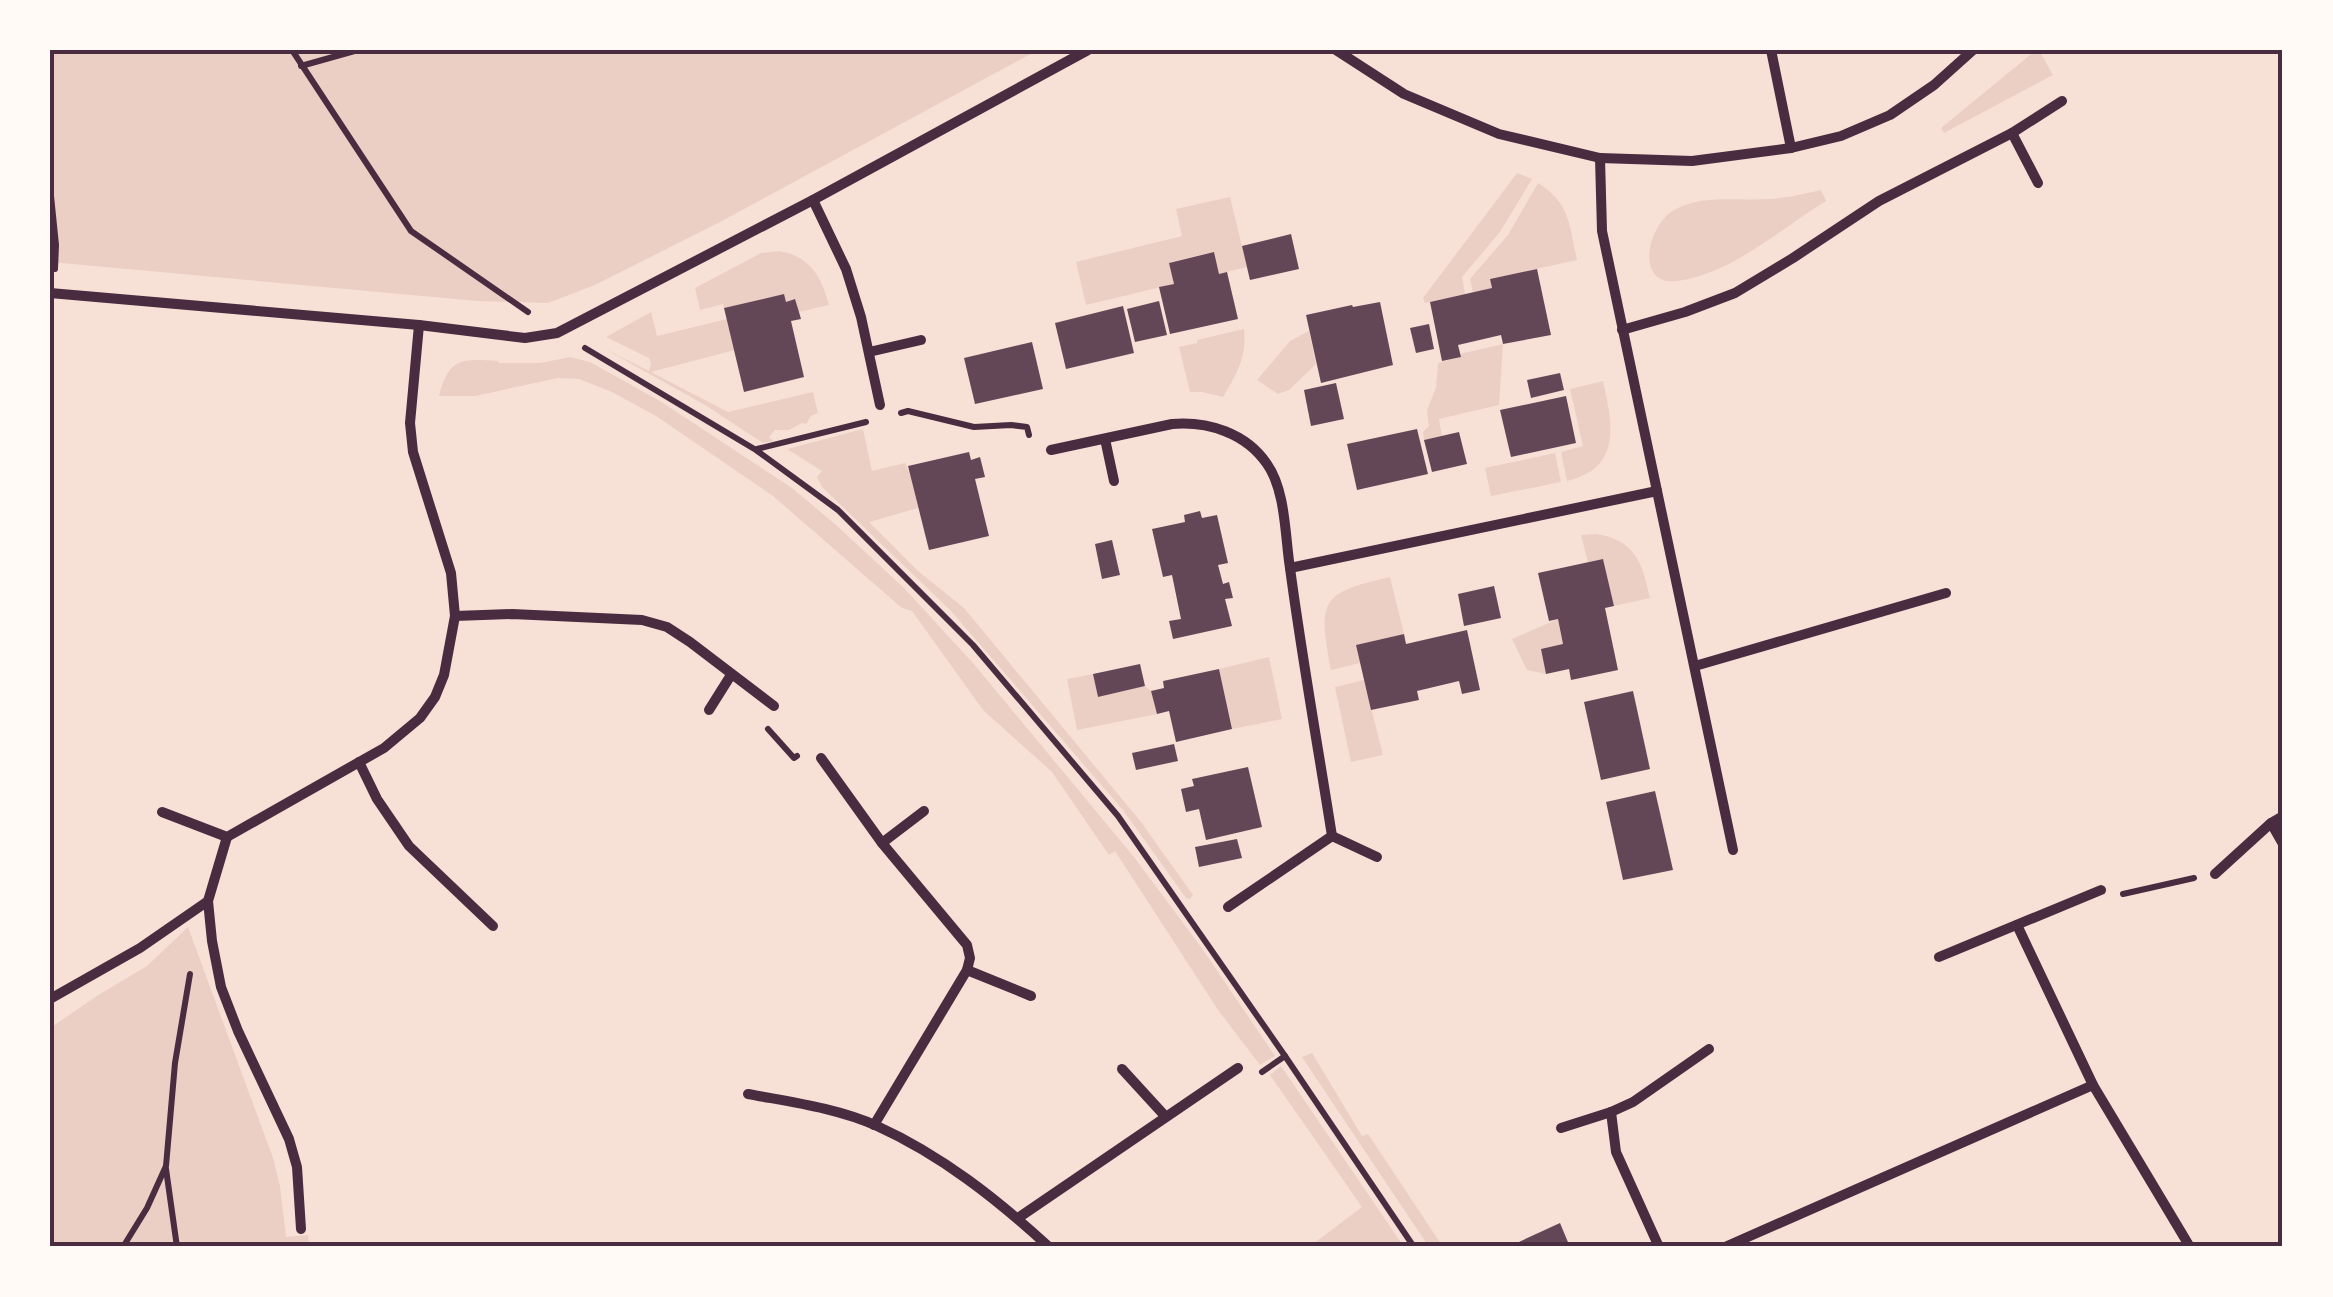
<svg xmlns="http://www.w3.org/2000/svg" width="2333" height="1297" font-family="'DM Sans',sans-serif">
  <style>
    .green { fill: #ebcfc5 }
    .building { fill: #644757 }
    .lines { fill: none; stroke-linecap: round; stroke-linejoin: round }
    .path { stroke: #4a2c40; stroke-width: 6 }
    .minor { stroke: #4a2c40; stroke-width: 10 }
    .neatline { fill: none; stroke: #4a2c40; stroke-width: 4 }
  </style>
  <rect width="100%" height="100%" fill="#f7e1d7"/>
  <g class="green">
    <polygon points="50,50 1038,50 720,222 595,285 548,303 477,301 50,262"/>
    <polygon points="2036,50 2039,50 2053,75 1944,133 1941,128"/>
    <polygon points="1517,173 1532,179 1500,232 1462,277 1465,294 1425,303 1423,298"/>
    <path d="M1538 183C1571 204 1569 225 1577 260L1490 279 1492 288 1473 293 1470 279 1508 235Z"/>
    <path d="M1821 190 1826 201C1780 229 1732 274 1677 281 1634 287 1647 223 1676 209 1703 195 1738 201 1768 199 1786 198 1803 194 1821 190Z"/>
    <polygon points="1230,197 1247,267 1219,274 1214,252 1170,262 1174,284 1086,305 1076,262 1182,236 1176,209"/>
    <path d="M779 251C810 256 821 276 829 305L799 312 795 299 786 302 784 294 724 308 723 304 700 310 695 288 761 253Z"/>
    <polygon points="651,312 657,336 727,319 735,350 651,372 728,412 813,392 818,413 811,416 806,424 802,423 789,430 775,430 769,437 774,441 763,443 705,405 603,348 649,371 651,363 649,358 606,337"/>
    <path d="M1244 329C1247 356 1237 374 1223 397L1202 392H1190L1179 347 1197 343V340Z"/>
    <polygon points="1309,331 1316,364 1289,390 1278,394 1257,380 1290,341"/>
    <polygon points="1503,344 1499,405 1439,419 1442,436 1424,440 1423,432 1429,426 1427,410 1436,388 1438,363 1460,357 1460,354"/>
    <path d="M570 357 590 362 660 401 792 488 836 525 904 588 973 663 1134 857 1201 947 1275 1056 1260 1065 1218 1010 1115 851 1109 855 1052 772 983 710 912 611 902 608 773 496 656 416 612 392 579 379 558 378 475 396H439C449 357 462 359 498 361L499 363H540Z"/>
    <path d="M1603 381C1613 425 1622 468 1567 481L1561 452 1583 446 1570 389Z"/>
    <polygon points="863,429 872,471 905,463 911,477 918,508 869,522 918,571 964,608 1141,822 1193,895 1190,899 1186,898 1123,810 951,611 822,487 817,477 822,471 787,449"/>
    <polygon points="1555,453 1561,482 1491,496 1485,468"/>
    <path d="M1596 534C1636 540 1642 563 1650 598L1614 606 1603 559 1588 562 1581 535Z"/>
    <path d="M1390 577 1404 634 1357 645 1360 663 1331 670C1318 600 1320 593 1390 577Z"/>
    <polygon points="1558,619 1563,644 1546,674 1527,670 1512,639"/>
    <polygon points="1269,657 1282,719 1232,729 1219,669"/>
    <polygon points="1093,674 1098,697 1145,686 1151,691 1157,714 1077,730 1067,679"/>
    <polygon points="1364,680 1383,755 1351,762 1335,687"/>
    <polygon points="188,927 273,1158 280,1186 286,1237 308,1235 310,1247 50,1247 50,1028 100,994 147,966"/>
    <polygon points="1312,1053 1362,1136 1368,1134 1443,1247 1429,1247 1302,1057"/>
    <polygon points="1281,1066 1404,1247 1309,1247 1362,1207 1270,1075"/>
  </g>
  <g class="building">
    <polygon points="1291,234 1299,269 1250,280 1242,246"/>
    <polygon points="1214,252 1219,274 1227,272 1238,319 1170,334 1159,287 1174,284 1169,263"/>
    <polygon points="1537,269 1551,335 1503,344 1501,335 1458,345 1461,357 1442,361 1430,302 1492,288 1490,279"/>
    <polygon points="784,294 786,302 795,299 799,312 801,319 791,321 804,377 744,392 724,308"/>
    <polygon points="1159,301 1167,335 1135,342 1127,309"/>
    <polygon points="1380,302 1393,365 1321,383 1306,315 1352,305 1353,307"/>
    <polygon points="1123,306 1134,353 1066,369 1055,323"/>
    <polygon points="1429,324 1434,349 1416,353 1410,328"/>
    <polygon points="1032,342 1043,389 975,404 964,358"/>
    <polygon points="1560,373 1564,390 1531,398 1527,380"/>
    <polygon points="1336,383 1344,419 1311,426 1304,390"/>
    <polygon points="1566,396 1576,443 1511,457 1500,410"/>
    <polygon points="1417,429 1428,474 1357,490 1347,444"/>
    <polygon points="1459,432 1467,464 1432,472 1424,440"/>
    <polygon points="969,452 971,460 980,457 985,477 975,479 989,536 929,550 908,466"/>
    <polygon points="1200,511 1202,518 1217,515 1228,563 1218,565 1223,584 1229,582 1233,598 1225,599 1232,626 1173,639 1169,621 1181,619 1172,575 1163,577 1152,529 1185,522 1184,515"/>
    <polygon points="1112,540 1120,575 1102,579 1095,544"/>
    <polygon points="1603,559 1614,606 1605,608 1618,670 1571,680 1569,669 1546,674 1541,649 1563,644 1558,619 1549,621 1538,573"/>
    <polygon points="1494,586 1501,618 1464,626 1458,594"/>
    <polygon points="1467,630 1480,690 1462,694 1459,681 1417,691 1419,700 1371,710 1356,645 1404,634 1406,644"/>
    <polygon points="1140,664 1145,686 1098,697 1093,674"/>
    <polygon points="1219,669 1232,729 1176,742 1169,711 1157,714 1151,691 1164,688 1163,681"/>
    <polygon points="1633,691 1650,769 1601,780 1584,702"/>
    <polygon points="1174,744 1178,761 1136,770 1132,753"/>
    <polygon points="1248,767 1262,827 1206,840 1199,809 1186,812 1181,789 1194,786 1192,779"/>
    <polygon points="1655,791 1673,870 1623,880 1606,802"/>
    <polygon points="1237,839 1242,858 1199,867 1195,847"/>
    <polygon points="1560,1223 1570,1247 1509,1247 1521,1241"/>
  </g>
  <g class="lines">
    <g class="path">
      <polyline points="292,50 411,231 528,312"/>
      <polyline points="301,66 358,50"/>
      <polyline points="50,186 56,245 55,269"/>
      <polyline points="585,348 756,450 838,510 973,645 1118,816 1285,1056 1414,1247"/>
      <polyline points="901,413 908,411 974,427 1011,425 1027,427 1029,435"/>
      <polyline points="757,449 866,422"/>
      <polyline points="768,729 794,758 797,756"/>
      <polyline points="2123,894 2194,878"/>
      <polyline points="1262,1072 1285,1056"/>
      <polyline points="166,1169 177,1247"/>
      <polyline points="123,1247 147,1208 166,1166 175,1063 190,974"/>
    </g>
    <g class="minor">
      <polyline points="1336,50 1404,94 1499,134 1600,158 1692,161 1791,148 1841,136 1890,115 1934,85 1973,50"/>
      <polyline points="1771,50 1791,148"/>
      <polyline points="2012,133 2038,183"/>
      <polyline points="1600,158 1602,231 1733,850"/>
      <polyline points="813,200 846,269 861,317 880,405"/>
      <polyline points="50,293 419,325 525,338 557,333 813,200 1088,50"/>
      <polyline points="1622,330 1685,312 1735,293 1793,258 1879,201 2012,133 2062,101"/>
      <polyline points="869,352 921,340"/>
      <polyline points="1105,439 1114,481"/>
      <path d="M1051 450 1172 424C1208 421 1246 433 1267 464 1286 491 1285 537 1290 568 1302 658 1318 747 1332 836L1228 907"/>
      <polyline points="1290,568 1657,491"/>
      <polyline points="455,616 512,614 642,620 667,627 690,642 774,706"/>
      <polyline points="1695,666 1946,593"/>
      <polyline points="709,710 731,675"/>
      <polyline points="821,758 882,843 967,945 970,958 967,970 874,1125"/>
      <polyline points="359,762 377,799 409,846 493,926"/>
      <polyline points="162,812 227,837 384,748 420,718 435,697 444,675 455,616 451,573 413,452 410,423 419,325"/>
      <polyline points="2271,823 2283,844"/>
      <polyline points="1332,836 1377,857"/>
      <polyline points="227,837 208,901 212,941 221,987 238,1031 289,1139 297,1167 301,1229"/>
      <polyline points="882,843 924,811"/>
      <polyline points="2215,874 2271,823 2283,816"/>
      <polyline points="2017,925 2093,1085 2190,1247"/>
      <polyline points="1939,957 2101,890"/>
      <polyline points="967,970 1031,996"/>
      <polyline points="50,999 140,948 208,901"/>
      <polyline points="1122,1069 1165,1116"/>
      <path d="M748 1094C790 1102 837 1108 877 1126 941 1155 997 1199 1049 1247"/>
      <polyline points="1611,1112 1616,1152 1659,1247"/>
      <polyline points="1561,1128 1611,1112 1633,1102 1709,1049"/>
      <polyline points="1018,1218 1238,1068"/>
      <polyline points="1725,1247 2093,1085"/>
    </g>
  </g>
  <rect width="2333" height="1297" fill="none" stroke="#fffaf5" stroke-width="105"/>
  <rect x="52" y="52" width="2228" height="1192" class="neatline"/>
</svg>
